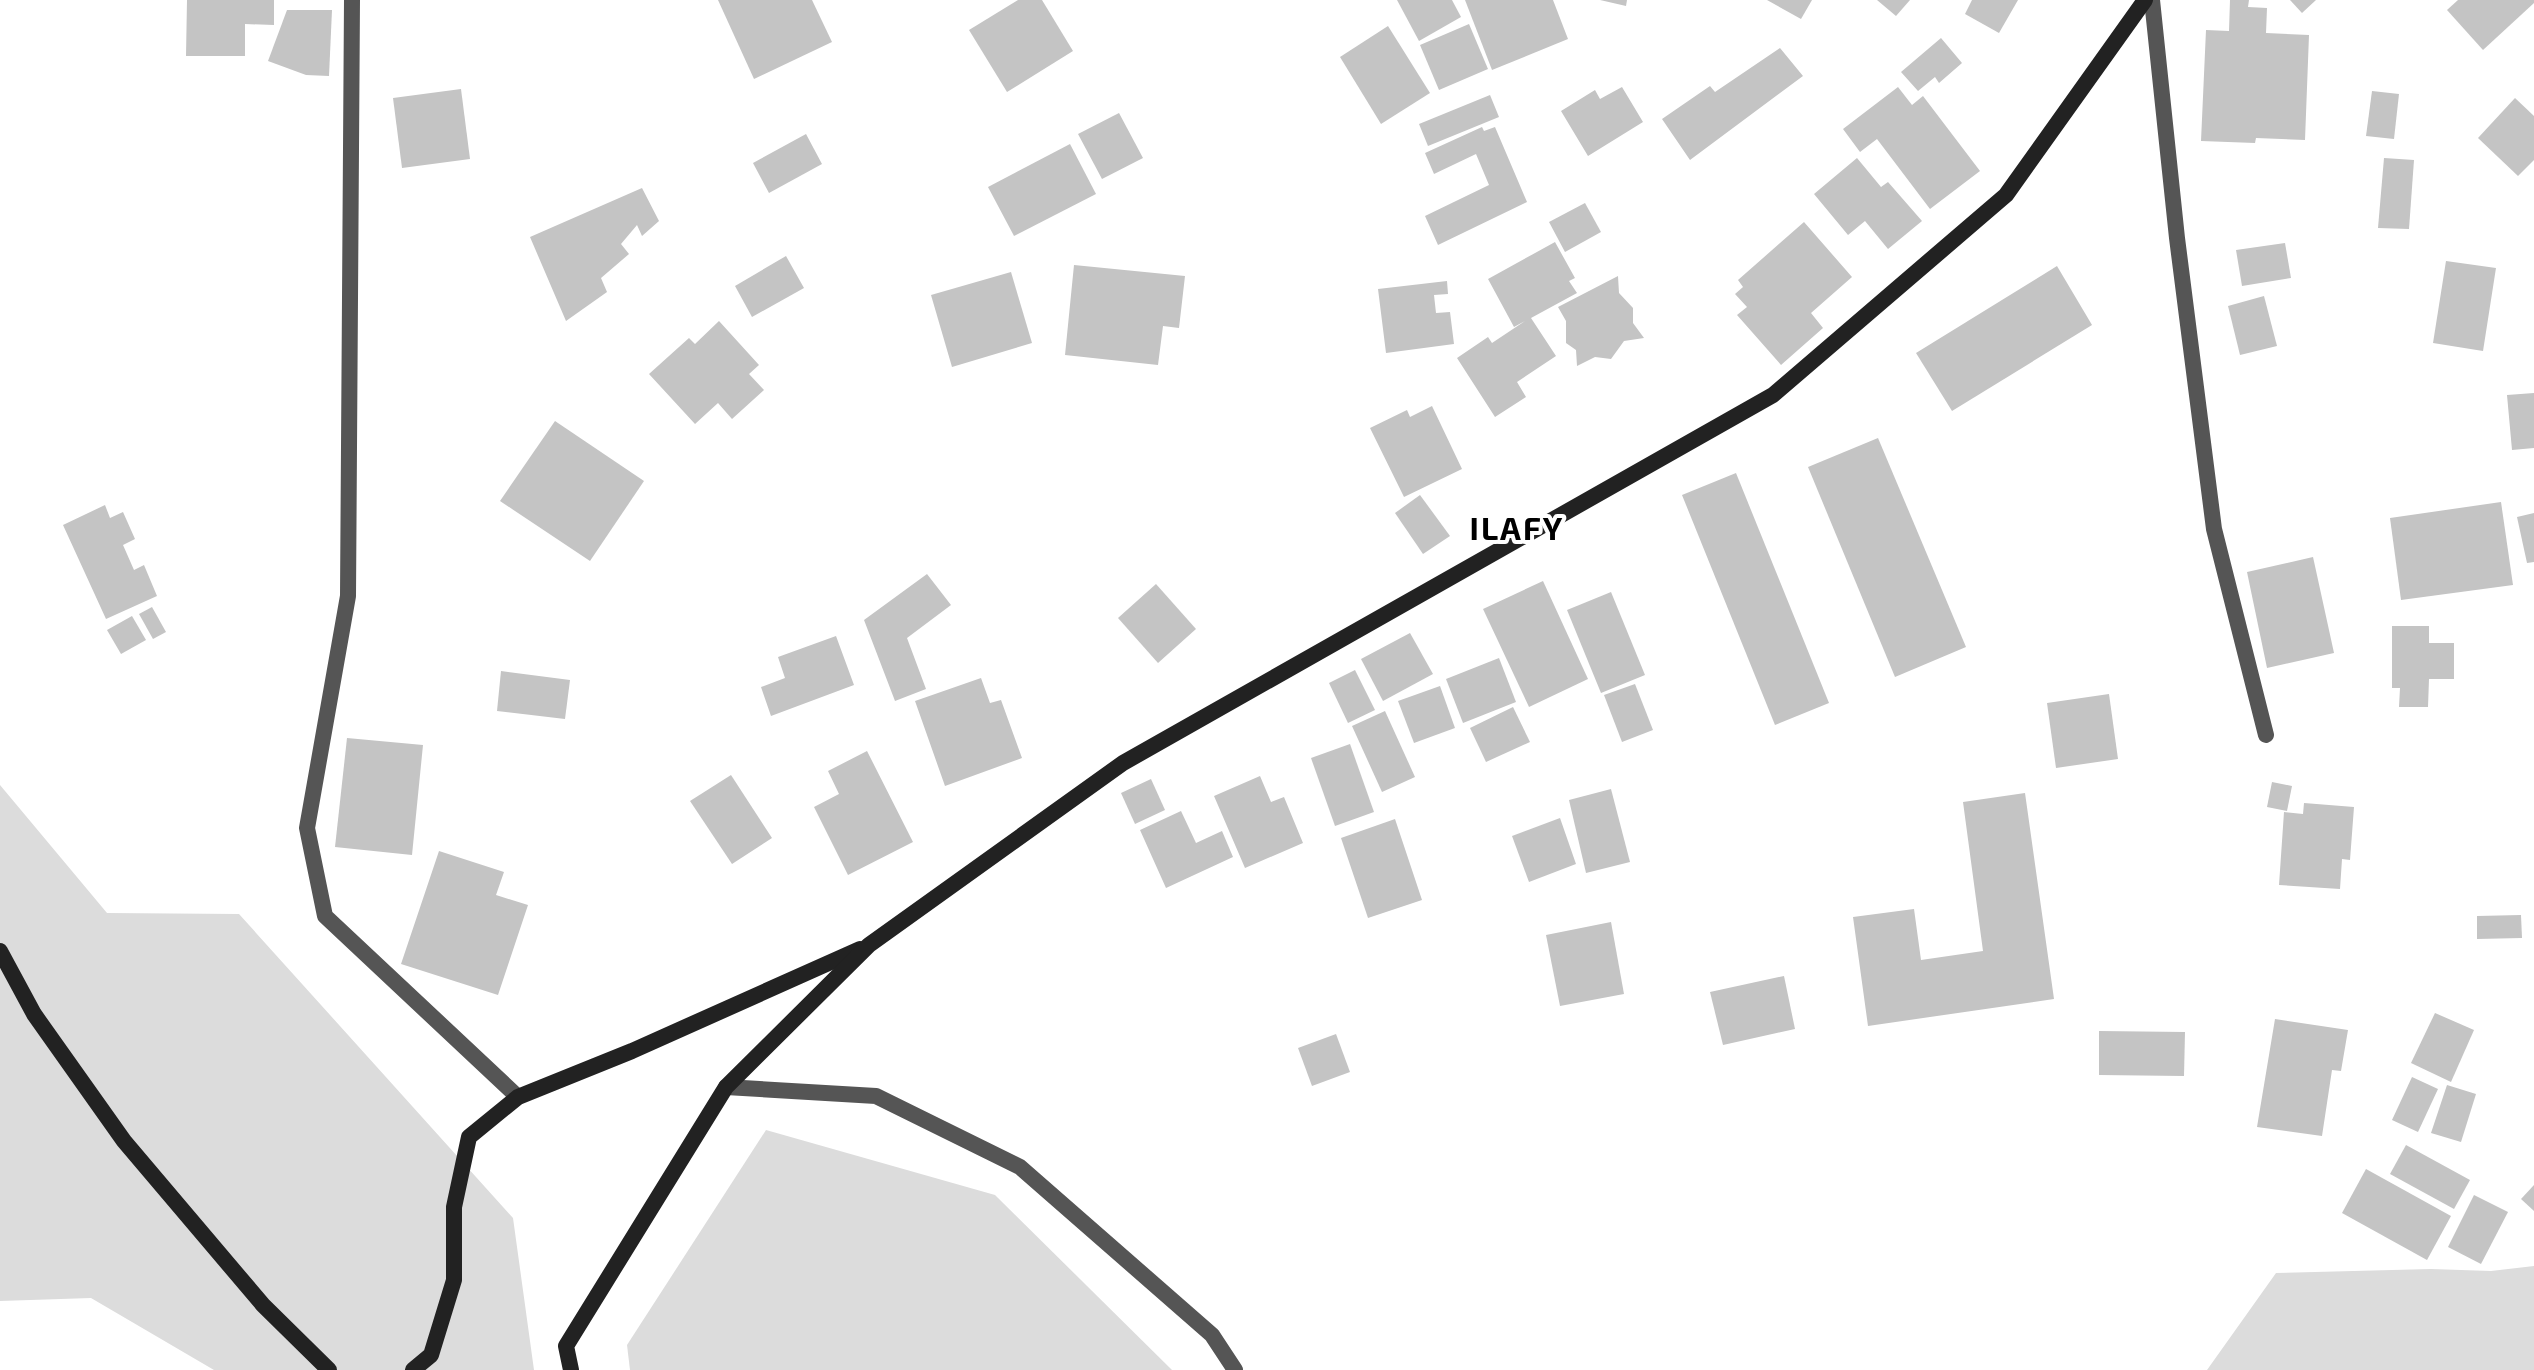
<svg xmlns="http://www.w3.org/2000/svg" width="2534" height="1370" font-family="'Exo 2',sans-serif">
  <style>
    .green { fill: #dcdcdc }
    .building { fill: #c4c4c4 }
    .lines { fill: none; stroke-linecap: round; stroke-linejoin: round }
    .lane { stroke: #555; stroke-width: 16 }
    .street { stroke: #555; stroke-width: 16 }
    .secondary { stroke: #222; stroke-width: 16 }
    .labels { text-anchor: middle; stroke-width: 8; stroke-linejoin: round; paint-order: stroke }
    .district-label { font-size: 32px; font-weight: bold; letter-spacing: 2px; fill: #000; stroke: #fff }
  </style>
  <rect width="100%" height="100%" fill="#fff"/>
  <g class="green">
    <polygon points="0,785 107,913 239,914 513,1218 534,1370 214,1370 91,1298 0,1301"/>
    <polygon points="766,1130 995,1195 1172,1370 630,1370 627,1345"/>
    <polygon points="2534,1266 2534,1370 2207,1370 2276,1273 2431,1269 2491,1271"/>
  </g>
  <g class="building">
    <polygon points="187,0 274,0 274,25 245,24 245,56 186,56"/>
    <polygon points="718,0 812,0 832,42 754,79"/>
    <polygon points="1018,0 1042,0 1073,51 1007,92 969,30"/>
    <polygon points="1397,0 1452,0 1461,17 1419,41"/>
    <polygon points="1465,0 1553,0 1568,39 1492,70"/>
    <polygon points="1600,0 1627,0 1626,6"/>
    <polygon points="1767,0 1812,0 1801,19"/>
    <polygon points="1877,0 1910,0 1896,16"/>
    <polygon points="1972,0 2018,0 1999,33 1965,14"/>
    <polygon points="2230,0 2249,0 2248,7 2267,8 2266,33 2309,35 2305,140 2256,138 2255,143 2201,141 2206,30 2229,31"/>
    <polygon points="2290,0 2316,0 2302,13"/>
    <polygon points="2458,0 2534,0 2534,3 2483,50 2447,10"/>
    <polygon points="287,10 332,10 329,76 306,75 268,61"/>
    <polygon points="1469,24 1488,69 1439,90 1420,45"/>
    <polygon points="1388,26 1430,93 1381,124 1340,57"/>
    <polygon points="1941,38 1962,63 1939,83 1935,77 1918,91 1901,72"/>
    <polygon points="1780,48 1803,76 1690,160 1662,119 1710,86 1715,92"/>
    <polygon points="1622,87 1643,122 1588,156 1561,111 1595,90 1600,99"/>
    <polygon points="1898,87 1912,105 1923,96 1980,171 1930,209 1877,139 1860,152 1843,129"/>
    <polygon points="461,89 470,159 402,168 393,98"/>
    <polygon points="2372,91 2399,94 2394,139 2366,136"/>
    <polygon points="1490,95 1499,117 1428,146 1419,124"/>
    <polygon points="2515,98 2534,116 2534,160 2518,176 2478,138"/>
    <polygon points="1119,113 1143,158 1102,179 1078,134"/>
    <polygon points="1482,127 1484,131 1495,127 1527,202 1438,245 1425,216 1489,185 1476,154 1434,174 1425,153"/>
    <polygon points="806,134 822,164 769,193 753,163"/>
    <polygon points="1070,144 1096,194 1014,236 988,187"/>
    <polygon points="1857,158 1881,187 1888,182 1922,221 1888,249 1865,221 1848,235 1814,194"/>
    <polygon points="2384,158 2414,160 2409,229 2378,228"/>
    <polygon points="642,188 659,221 642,236 637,225 621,244 629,254 601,278 607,292 566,321 530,237"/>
    <polygon points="1585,203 1601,232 1565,252 1549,222"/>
    <polygon points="1804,222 1852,277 1811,313 1823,328 1781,365 1737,315 1747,307 1735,294 1743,287 1738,280"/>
    <polygon points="1555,242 1575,278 1569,281 1577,293 1531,318 1556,356 1517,382 1526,397 1495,417 1457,358 1488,337 1492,343 1525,321 1514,327 1488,279"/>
    <polygon points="2285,243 2291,278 2242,286 2236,250"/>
    <polygon points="786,256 804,288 752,317 735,286"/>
    <polygon points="2446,261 2496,268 2483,351 2433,343"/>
    <polygon points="1074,265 1185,276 1179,328 1163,326 1158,365 1065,355"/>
    <polygon points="2057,266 2092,325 1952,411 1916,353"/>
    <polygon points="1011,272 1032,343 952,367 931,295"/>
    <polygon points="1618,276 1619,293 1633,308 1633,323 1644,338 1624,341 1611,359 1595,357 1577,366 1576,350 1566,343 1566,321 1558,307"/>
    <polygon points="1447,281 1448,294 1434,295 1436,313 1450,312 1454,344 1386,353 1378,289"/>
    <polygon points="2264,296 2277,346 2240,355 2228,306"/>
    <polygon points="719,321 759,365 749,374 764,390 732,419 718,403 695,424 649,374 689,338 695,344"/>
    <polygon points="2534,393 2534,448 2512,450 2507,395"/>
    <polygon points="1432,406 1462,469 1404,497 1370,428 1407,410 1410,417"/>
    <polygon points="555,421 644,481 590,561 500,501"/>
    <polygon points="1878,438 1966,647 1895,677 1808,467"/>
    <polygon points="1736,473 1829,703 1775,725 1682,495"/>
    <polygon points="1420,495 1450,536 1423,554 1395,513"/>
    <polygon points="2501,502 2513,585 2401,600 2390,518"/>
    <polygon points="105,505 110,518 123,512 135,539 123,545 134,570 144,565 157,596 106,619 63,525"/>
    <polygon points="2534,513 2534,562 2527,563 2517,517"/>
    <polygon points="2313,557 2334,653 2267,668 2247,572"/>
    <polygon points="927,574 951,605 907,638 926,689 895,701 864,620"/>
    <polygon points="1543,581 1588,679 1529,707 1483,609"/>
    <polygon points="1156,584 1196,629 1158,663 1118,618"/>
    <polygon points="1611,592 1645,675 1601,693 1567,610"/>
    <polygon points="152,607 166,632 153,639 139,614"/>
    <polygon points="132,616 146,640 121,654 107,630"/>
    <polygon points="2392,626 2429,626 2429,643 2454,643 2454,679 2429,679 2428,707 2399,707 2400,688 2392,688"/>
    <polygon points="1410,633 1433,674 1383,701 1361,659"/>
    <polygon points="836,636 854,685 771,716 761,687 785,678 778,657"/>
    <polygon points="1499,658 1516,702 1463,723 1446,679"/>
    <polygon points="1355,670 1375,710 1348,723 1329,683"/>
    <polygon points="501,671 570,680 565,719 497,711"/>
    <polygon points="981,678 990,703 1001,700 1022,758 945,786 915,701"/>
    <polygon points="1635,684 1653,730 1622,742 1604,695"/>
    <polygon points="1440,686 1455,728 1414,743 1398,701"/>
    <polygon points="2109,694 2118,759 2056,768 2047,703"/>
    <polygon points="1513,707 1530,742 1486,762 1470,728"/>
    <polygon points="1385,711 1415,777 1382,792 1352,726"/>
    <polygon points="347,738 423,745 412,855 335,847"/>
    <polygon points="1350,744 1374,812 1335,826 1311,758"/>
    <polygon points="867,751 913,842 848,875 814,807 839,794 828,771"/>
    <polygon points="731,775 772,838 732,864 690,801"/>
    <polygon points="1260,776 1271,802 1284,797 1303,843 1245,868 1214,796"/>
    <polygon points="1151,779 1165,810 1135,824 1121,793"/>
    <polygon points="2272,782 2292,786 2287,811 2267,807"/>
    <polygon points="1611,789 1630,862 1586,873 1569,800"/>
    <polygon points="2025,793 2054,999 1868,1026 1853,917 1914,909 1921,960 1983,951 1963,802"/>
    <polygon points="2304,803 2354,807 2350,860 2342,859 2340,889 2279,885 2284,812 2303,814"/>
    <polygon points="1181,811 1196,843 1222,831 1233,857 1166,888 1140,830"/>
    <polygon points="1560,818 1576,864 1529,882 1512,836"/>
    <polygon points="1395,819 1422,900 1368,918 1341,838"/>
    <polygon points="439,851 504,872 496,895 528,905 498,995 401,964"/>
    <polygon points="2521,915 2522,938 2477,939 2477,916"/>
    <polygon points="1611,922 1624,994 1560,1006 1546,935"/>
    <polygon points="1784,976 1795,1029 1723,1045 1710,992"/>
    <polygon points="2435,1013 2474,1030 2451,1082 2411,1063"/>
    <polygon points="2275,1019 2348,1030 2341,1071 2332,1070 2322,1136 2257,1127"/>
    <polygon points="2099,1031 2185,1032 2184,1076 2099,1075"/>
    <polygon points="1336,1034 1350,1072 1312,1086 1298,1048"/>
    <polygon points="2412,1077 2438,1089 2418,1132 2392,1120"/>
    <polygon points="2447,1085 2476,1094 2461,1142 2431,1133"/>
    <polygon points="2406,1145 2470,1180 2454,1209 2390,1174"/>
    <polygon points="2366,1169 2451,1216 2427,1260 2342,1213"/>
    <polygon points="2534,1185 2534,1211 2521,1199"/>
    <polygon points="2474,1195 2508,1212 2481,1264 2448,1247"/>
  </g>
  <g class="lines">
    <polyline class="lane" points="2152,0 2177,238 2214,529 2266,735"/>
    <g class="street">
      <polyline points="352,0 348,596 307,828 325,916 518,1097"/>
      <polyline points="726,1087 876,1096 1020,1167 1212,1335 1235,1370"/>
    </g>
    <g class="secondary">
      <polyline points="0,951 34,1014 124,1141 263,1305 329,1370"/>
      <polyline points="413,1370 431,1355 454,1280 454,1207 469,1137 518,1097 632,1051 860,949"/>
      <polyline points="571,1370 566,1346 726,1087 869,945 1123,763 1773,395 2006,195 2145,0"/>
    </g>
  </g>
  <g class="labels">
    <g class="district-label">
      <text x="1517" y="540">ILAFY</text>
    </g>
  </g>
</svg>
